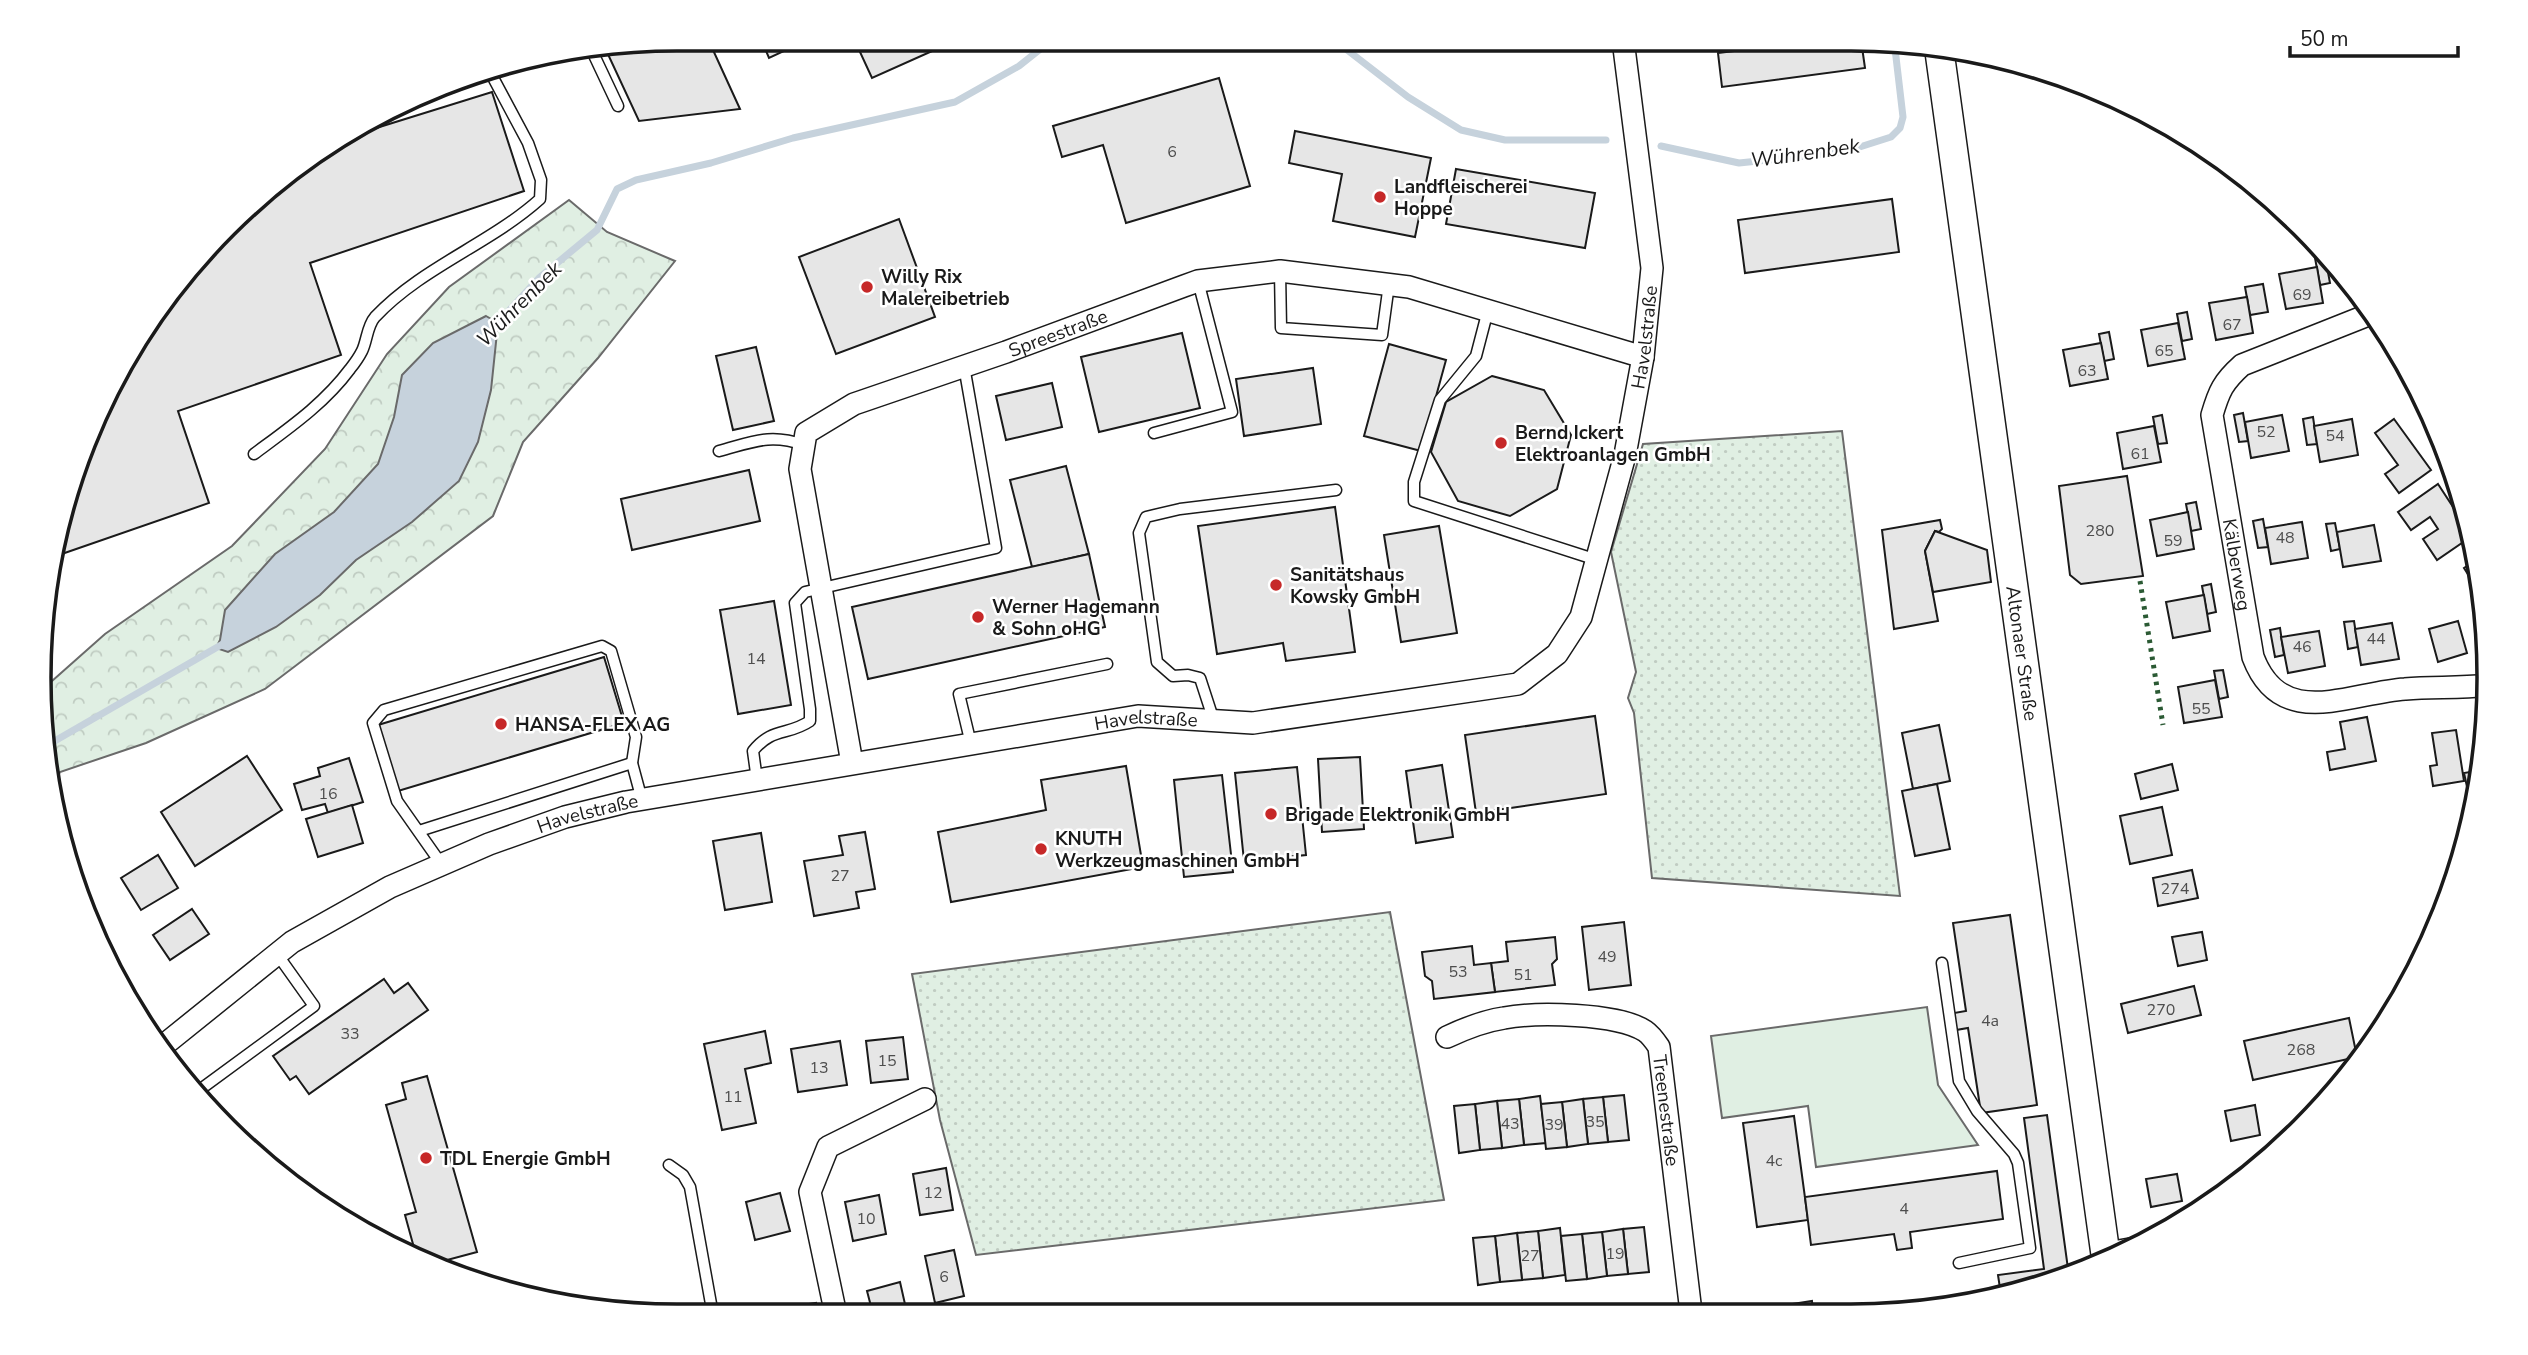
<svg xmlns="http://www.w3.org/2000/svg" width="2528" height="1355" font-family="'Nunito Sans',sans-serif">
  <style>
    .grass { fill: url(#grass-dots); stroke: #6a6a6a; stroke-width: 2 }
    .forest { fill: url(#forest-crowns); stroke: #6a6a6a; stroke-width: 2 }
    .park { fill: #e0efe3; stroke: #6a6a6a; stroke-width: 2 }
    .water { fill: #c6d2dc; stroke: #6a6a6a; stroke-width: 2 }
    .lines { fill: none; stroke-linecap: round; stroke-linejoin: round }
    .stream { stroke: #c6d2dc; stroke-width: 7 }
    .building { fill: #e6e6e6; stroke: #1a1a1a; stroke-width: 2 }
    .lane-casing { stroke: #1a1a1a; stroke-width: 13 }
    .street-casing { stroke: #1a1a1a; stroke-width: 24 }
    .secondary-casing { stroke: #1a1a1a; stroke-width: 31 }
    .lane { stroke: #fff; stroke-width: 10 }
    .street { stroke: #fff; stroke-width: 21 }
    .secondary { stroke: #fff; stroke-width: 28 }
    .hedge { stroke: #2b5a34; stroke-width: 5; stroke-dasharray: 3.5 5; stroke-linecap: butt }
    .poi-dot { fill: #c62828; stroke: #fff; stroke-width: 2.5 }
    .labels { text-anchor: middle; stroke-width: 5; stroke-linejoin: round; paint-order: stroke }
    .number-label { font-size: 16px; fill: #4d4d4d }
    .poi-label { font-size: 19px; font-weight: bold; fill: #1a1a1a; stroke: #fff; text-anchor: start }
    .street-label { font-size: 19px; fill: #1a1a1a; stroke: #fff }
    .water-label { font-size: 21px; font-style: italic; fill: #1a1a1a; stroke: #fff }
    .rim { fill: none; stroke: #1a1a1a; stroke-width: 3.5 }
  </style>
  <defs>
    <pattern id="grass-dots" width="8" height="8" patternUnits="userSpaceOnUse" patternTransform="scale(1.75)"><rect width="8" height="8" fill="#e0efe3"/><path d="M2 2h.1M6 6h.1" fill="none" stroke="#c0ccc2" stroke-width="1.8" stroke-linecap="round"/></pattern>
    <pattern id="forest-crowns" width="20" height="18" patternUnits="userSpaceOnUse" patternTransform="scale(1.75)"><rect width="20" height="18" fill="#e0efe3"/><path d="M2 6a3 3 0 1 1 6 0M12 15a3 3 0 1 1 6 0" fill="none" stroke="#c0ccc2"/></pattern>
  </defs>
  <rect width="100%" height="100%" fill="#fff"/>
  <g class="grass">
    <polygon points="1842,431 1900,896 1652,878 1634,713 1628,698 1636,672 1611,552 1643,444"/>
    <polygon points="1390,912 1444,1200 976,1255 940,1120 912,974"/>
  </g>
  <polygon class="forest" points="569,200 607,232 675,261 598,358 523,442 493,516 265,689 146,743 60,772 55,782 40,720 43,689 105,634 232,546 325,449 387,354 449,287"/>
  <polygon class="park" points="1927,1007 1938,1085 1978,1145 1816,1167 1808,1106 1722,1118 1711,1036"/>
  <polygon class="water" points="486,316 498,323 491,390 478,442 459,481 412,522 356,560 320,595 276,627 228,652 216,648 220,640 225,610 275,554 334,512 378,464 394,417 402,375 433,343"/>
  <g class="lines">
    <g class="stream">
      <polyline points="1333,39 1408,97 1461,130 1505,140 1606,140"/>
      <polyline points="1661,146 1739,163 1844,152 1891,137 1900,128 1903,117 1894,40"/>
      <polyline points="491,330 539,278 597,230 617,189 636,180 711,163 793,138 955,102 1019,66 1053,39"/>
      <polyline points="46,746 221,645"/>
    </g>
  </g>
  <g class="building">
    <polygon points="678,38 708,39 740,109 639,121 606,50"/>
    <polygon points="761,39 800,39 797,40 799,44 769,58"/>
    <polygon points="854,39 959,39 872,78"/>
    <polygon points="1767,40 1861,40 1865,68 1722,87 1718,53 1768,47"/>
    <polygon points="1219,78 1250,186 1126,223 1103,145 1062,157 1053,126"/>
    <polygon points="492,92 524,191 310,263 341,355 178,411 209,503 56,556 60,513 146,323 288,171 357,134"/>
    <polygon points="1295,131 1431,158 1415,237 1333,221 1342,174 1289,163"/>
    <polygon points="1456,169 1595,193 1585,248 1446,224"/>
    <polygon points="1892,199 1899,252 1745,273 1738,220"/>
    <polygon points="899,219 935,317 836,354 799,257"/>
    <polygon points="2325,256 2330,283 2320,285 2315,258"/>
    <polygon points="2317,267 2323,303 2286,309 2279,274"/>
    <polygon points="2263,284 2268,312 2250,315 2245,287"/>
    <polygon points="2247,297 2253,333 2216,340 2209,303"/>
    <polygon points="2187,312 2192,339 2182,341 2177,314"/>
    <polygon points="2178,323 2185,359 2148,366 2141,330"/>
    <polygon points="2109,332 2114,359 2104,361 2099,334"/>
    <polygon points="1182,333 1200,408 1099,432 1081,357"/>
    <polygon points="2101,343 2108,379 2070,386 2063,350"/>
    <polygon points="1389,344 1446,360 1421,451 1364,436"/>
    <polygon points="756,347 774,421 733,430 716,356"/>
    <polygon points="1313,368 1321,424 1244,436 1236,379"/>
    <polygon points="1492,376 1544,390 1571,435 1557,489 1510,516 1458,501 1431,452 1446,402"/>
    <polygon points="1052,383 1062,427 1006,440 996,396"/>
    <polygon points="2243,413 2248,441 2239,442 2234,415"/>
    <polygon points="2162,415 2167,443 2158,444 2153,417"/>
    <polygon points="2282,415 2289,451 2251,458 2245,422"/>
    <polygon points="2313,417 2317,444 2307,445 2303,419"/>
    <polygon points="2352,419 2358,455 2320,462 2314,426"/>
    <polygon points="2394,419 2431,470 2399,493 2385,474 2398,465 2375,433"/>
    <polygon points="2154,426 2161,462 2123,469 2117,433"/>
    <polygon points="1066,466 1089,554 1032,567 1010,480"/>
    <polygon points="749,470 760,521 632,550 621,499"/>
    <polygon points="2127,476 2143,576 2081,584 2070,575 2059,486"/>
    <polygon points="2438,484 2472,536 2437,560 2423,539 2438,529 2430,517 2411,530 2398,512"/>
    <polygon points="2196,502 2201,529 2191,531 2186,504"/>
    <polygon points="1335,507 1355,652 1286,661 1283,643 1217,654 1198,526"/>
    <polygon points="2188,512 2194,549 2157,556 2150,520"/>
    <polygon points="2263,519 2268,547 2258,548 2253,521"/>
    <polygon points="1940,520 1942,529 1939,532 1935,531 1925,551 1938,621 1894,629 1882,530"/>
    <polygon points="2302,522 2308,558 2271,564 2265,528"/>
    <polygon points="2335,523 2340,549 2331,551 2326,524"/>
    <polygon points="2374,525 2381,561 2343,567 2337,532"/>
    <polygon points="1439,526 1457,633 1401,642 1384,535"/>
    <polygon points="1935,531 1987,550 1991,582 1933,592 1925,551"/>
    <polygon points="1089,554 1105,627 868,679 852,607"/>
    <polygon points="2476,560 2481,595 2464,568"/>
    <polygon points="2211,584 2216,612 2207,614 2202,586"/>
    <polygon points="2204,595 2210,631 2173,638 2166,602"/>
    <polygon points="774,601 791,705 738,714 720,610"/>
    <polygon points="2354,621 2358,647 2348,649 2344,622"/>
    <polygon points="2458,621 2467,653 2438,662 2429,629"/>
    <polygon points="2392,623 2399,659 2361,665 2355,629"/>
    <polygon points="2280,628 2284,655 2275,657 2270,630"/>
    <polygon points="2319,631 2325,666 2288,673 2281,637"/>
    <polygon points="604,657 624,723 398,791 378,725"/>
    <polygon points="2223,670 2228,697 2219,699 2214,671"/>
    <polygon points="2215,680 2222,717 2184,723 2178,687"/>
    <polygon points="1595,716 1606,794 1476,813 1465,735"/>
    <polygon points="2367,717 2376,761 2330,770 2327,752 2345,749 2340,722"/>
    <polygon points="1939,725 1950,781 1913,789 1902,733"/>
    <polygon points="2456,730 2464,781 2433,786 2430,766 2437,765 2432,733"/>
    <polygon points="247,756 282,810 195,866 161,812"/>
    <polygon points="1360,757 1364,829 1322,832 1318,759"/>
    <polygon points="349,758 363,802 328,813 325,804 302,810 294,784 320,776 318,768"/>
    <polygon points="2172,764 2178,790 2141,799 2135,774"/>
    <polygon points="1442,765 1453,837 1416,843 1406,771"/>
    <polygon points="1126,766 1143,867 951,902 938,832 1046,810 1041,780"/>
    <polygon points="1297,767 1306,855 1244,861 1235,773"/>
    <polygon points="2482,770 2476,795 2469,796 2464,773"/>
    <polygon points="1222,775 1233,872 1184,877 1174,780"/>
    <polygon points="1937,784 1950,849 1915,856 1902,791"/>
    <polygon points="352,805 363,843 318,857 306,819"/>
    <polygon points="2162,807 2172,855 2130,864 2120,816"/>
    <polygon points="865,832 875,889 856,892 859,908 814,916 804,861 843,855 839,836"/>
    <polygon points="761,833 772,902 725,910 713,841"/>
    <polygon points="158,855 178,888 141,910 121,878"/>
    <polygon points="2192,870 2198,898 2158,906 2153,878"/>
    <polygon points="192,909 209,934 170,960 153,935"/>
    <polygon points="2010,915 2037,1105 1981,1113 1968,1028 1956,1030 1954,1013 1966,1011 1953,923"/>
    <polygon points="1624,922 1631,985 1589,990 1582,927"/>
    <polygon points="2202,932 2207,960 2178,966 2172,937"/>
    <polygon points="1555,937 1557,959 1552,964 1555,985 1495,992 1491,963 1508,961 1506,942"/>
    <polygon points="1472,946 1474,965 1491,963 1495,992 1434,999 1432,981 1425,976 1422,952"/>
    <polygon points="384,979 394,993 408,983 428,1010 309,1094 296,1076 290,1080 273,1056"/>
    <polygon points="2194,986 2201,1015 2128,1033 2121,1004"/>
    <polygon points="2349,1018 2357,1057 2253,1080 2244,1041"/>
    <polygon points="765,1031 771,1063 745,1069 756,1123 722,1130 704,1044"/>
    <polygon points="903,1037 908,1079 871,1083 866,1041"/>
    <polygon points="840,1041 847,1085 798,1092 791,1049"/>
    <polygon points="427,1076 477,1252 436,1263 416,1255 405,1215 416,1212 386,1105 406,1099 402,1083"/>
    <polygon points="1624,1095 1629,1140 1608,1142 1603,1097"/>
    <polygon points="1540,1096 1546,1143 1524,1145 1519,1099"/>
    <polygon points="1603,1097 1608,1142 1588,1144 1583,1099"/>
    <polygon points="1519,1099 1524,1145 1502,1148 1497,1101"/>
    <polygon points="1583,1099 1588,1144 1567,1147 1562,1102"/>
    <polygon points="1497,1101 1502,1148 1480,1150 1475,1104"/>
    <polygon points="1562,1102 1567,1147 1546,1149 1541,1104"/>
    <polygon points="1475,1104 1480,1150 1459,1153 1454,1106"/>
    <polygon points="2255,1105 2260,1135 2231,1141 2225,1111"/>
    <polygon points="2047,1115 2069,1276 2056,1282 2001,1295 1998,1275 2044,1269 2024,1118"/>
    <polygon points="1794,1116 1808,1220 1757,1227 1743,1123"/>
    <polygon points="946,1168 953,1210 920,1215 913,1174"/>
    <polygon points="1997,1171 2003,1219 1910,1232 1912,1248 1897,1250 1894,1234 1811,1245 1805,1197"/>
    <polygon points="2177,1174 2182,1201 2151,1207 2146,1179"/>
    <polygon points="780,1193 790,1231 755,1240 746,1202"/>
    <polygon points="879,1195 886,1234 853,1241 845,1202"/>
    <polygon points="1644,1227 1649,1272 1628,1274 1623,1229"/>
    <polygon points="1560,1228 1565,1275 1543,1278 1538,1231"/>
    <polygon points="1623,1229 1628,1274 1607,1276 1602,1232"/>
    <polygon points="1538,1231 1543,1278 1522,1280 1517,1233"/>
    <polygon points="1602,1232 1607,1276 1587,1279 1582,1234"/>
    <polygon points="1517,1233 1522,1280 1500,1282 1495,1236"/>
    <polygon points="1582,1234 1587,1279 1566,1281 1561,1236"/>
    <polygon points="1495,1236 1500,1282 1478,1285 1473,1238"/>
    <polygon points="954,1250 964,1296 935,1303 925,1256"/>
    <polygon points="900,1282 907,1313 873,1314 867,1291"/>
    <polygon points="1812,1301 1813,1311 1761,1312 1760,1309"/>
    <polygon points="816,1303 818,1315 783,1315 782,1308"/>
  </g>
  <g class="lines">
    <g class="lane-casing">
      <g id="lane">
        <polyline points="593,53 618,106"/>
        <polyline points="1280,271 1281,328 1382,335 1389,284"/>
        <polyline points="1488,310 1476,356 1440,400 1414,482 1414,501 1597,560"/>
        <polyline points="1154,433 1232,412 1198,281"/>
        <path d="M719 451C753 442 770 433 804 445"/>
        <path d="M254 454C289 428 324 404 350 369 354 364 359 357 362 351 367 341 367 326 375 317 422 267 490 244 540 199L541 180 528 143 489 70"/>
        <polyline points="1214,721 1200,678 1188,675 1173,676 1157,662 1139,533 1146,517 1180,509 1336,490"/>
        <polyline points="971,744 959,694 1107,664"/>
        <path d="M757 780 753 751C772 727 788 736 810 721V709L795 603 805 592 996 548 964 366"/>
        <polyline points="419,831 632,763"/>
        <polyline points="442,865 397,801 373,723 384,710 602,646 611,651 636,737 632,763 642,800"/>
        <polyline points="1942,963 1959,1081 1977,1111 2014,1154 2018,1163 2030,1248 1959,1263"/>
        <polyline points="194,1094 314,1006 277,954"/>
        <polyline points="669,1165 683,1175 690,1187 713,1315"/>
        <polyline points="2105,1248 2139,1242"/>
      </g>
    </g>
    <g class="street-casing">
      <g id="street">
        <path id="s1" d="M2373 313 2242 365C2223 382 2219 391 2212 415L2253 657C2281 731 2348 693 2405 689 2433 686 2458 689 2487 685"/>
        <path id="s2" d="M852 763 800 469 806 433 854 404 1006 352 1184 286 1198 281 1280 271 1409 287 1643 357"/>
        <path id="s3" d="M1447 1037C1466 1028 1484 1021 1504 1018 1536 1012 1617 1013 1645 1031 1651 1035 1655 1041 1659 1047L1691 1312"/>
        <path id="s4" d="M164 1045 292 942 390 887 489 844 565 817 626 802 1138 716 1253 723 1518 684 1557 654 1581 617 1625 455 1643 357 1652 268 1623 40"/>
        <polyline points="836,1315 810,1192 828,1147 925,1099"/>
      </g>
    </g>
    <g class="secondary-casing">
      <g id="secondary">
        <path id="s5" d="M1939 48 2106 1258"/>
      </g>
    </g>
    <use href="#lane" class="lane"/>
    <use href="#street" class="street"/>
    <use href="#secondary" class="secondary"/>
    <polyline class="hedge" points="2140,581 2163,725"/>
  </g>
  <g class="poi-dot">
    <circle cx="1380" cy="197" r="7"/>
    <circle cx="867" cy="287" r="7"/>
    <circle cx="1501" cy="443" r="7"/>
    <circle cx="1276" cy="585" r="7"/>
    <circle cx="978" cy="617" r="7"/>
    <circle cx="501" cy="724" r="7"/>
    <circle cx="1271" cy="814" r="7"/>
    <circle cx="1041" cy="849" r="7"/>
    <circle cx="426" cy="1158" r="7"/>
  </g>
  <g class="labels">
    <g class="number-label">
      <text x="1172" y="157">6</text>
      <text x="2302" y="300">69</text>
      <text x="2232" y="330">67</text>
      <text x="2164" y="356">65</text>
      <text x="2087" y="376">63</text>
      <text x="2266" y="437">52</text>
      <text x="2335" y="441">54</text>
      <text x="2140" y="459">61</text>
      <text x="2100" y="536">280</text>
      <text x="2285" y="543">48</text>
      <text x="2173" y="546">59</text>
      <text x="2376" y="644">44</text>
      <text x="2302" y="652">46</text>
      <text x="756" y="664">14</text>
      <text x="2201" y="714">55</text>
      <text x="328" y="799">16</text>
      <text x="840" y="881">27</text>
      <text x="2175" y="894">274</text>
      <text x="1607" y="962">49</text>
      <text x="1458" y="977">53</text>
      <text x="1523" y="980">51</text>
      <text x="2161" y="1015">270</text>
      <text x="1990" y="1026">4a</text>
      <text x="350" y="1039">33</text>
      <text x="2301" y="1055">268</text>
      <text x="887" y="1066">15</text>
      <text x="819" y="1073">13</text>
      <text x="733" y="1102">11</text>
      <text x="1595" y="1127">35</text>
      <text x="1510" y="1129">43</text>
      <text x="1554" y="1130">39</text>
      <text x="1774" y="1166">4c</text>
      <text x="933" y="1198">12</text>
      <text x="1904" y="1214">4</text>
      <text x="866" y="1224">10</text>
      <text x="1615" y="1259">19</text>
      <text x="1530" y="1261">27</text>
      <text x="944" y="1282">6</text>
    </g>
    <g class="poi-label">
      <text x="1394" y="193">Landfleischerei<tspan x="1394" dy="22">Hoppe</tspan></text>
      <text x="881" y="283">Willy Rix<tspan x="881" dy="22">Malereibetrieb</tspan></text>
      <text x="1515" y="439">Bernd Ickert<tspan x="1515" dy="22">Elektroanlagen GmbH</tspan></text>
      <text x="1290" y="581">Sanitätshaus<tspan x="1290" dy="22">Kowsky GmbH</tspan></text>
      <text x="992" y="613">Werner Hagemann<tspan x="992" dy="22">&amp; Sohn oHG</tspan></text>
      <text x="515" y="731">HANSA-FLEX AG</text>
      <text x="1285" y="821">Brigade Elektronik GmbH</text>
      <text x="1055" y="845">KNUTH<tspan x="1055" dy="22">Werkzeugmaschinen GmbH</tspan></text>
      <text x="440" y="1165">TDL Energie GmbH</text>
    </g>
    <g class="street-label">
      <text dy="7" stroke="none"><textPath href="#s2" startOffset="607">Spreestraße</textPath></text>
      <text dy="7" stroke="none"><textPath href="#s4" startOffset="1811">Havelstraße</textPath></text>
      <text dy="7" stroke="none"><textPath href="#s1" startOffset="352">Kälberweg</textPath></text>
      <text dy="7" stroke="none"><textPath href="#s5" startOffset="611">Altonaer Straße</textPath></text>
      <text dy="7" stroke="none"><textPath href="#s4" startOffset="1055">Havelstraße</textPath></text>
      <text dy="7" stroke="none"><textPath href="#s4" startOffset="488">Havelstraße</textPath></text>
      <text dy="7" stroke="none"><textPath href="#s3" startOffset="289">Treenestraße</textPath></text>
    </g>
    <g class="water-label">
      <text transform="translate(1805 153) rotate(-8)" y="7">Wührenbek</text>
      <text transform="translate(519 304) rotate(-45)" y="7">Wührenbek</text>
    </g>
  </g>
  <path d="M0 0H2528V1355H0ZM677 51H1851A626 626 0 0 1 2477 677V678A626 626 0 0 1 1851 1304H677A626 626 0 0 1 51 678V677A626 626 0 0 1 677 51Z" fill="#fff" fill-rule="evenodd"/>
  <path class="rim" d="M677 51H1851A626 626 0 0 1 2477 677V678A626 626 0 0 1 1851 1304H677A626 626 0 0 1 51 678V677A626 626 0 0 1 677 51Z"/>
  <path d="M2290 46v10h168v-10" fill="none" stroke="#1a1a1a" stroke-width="3.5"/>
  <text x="2300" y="46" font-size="21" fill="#1a1a1a" stroke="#ffffff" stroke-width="5" paint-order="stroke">50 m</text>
</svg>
